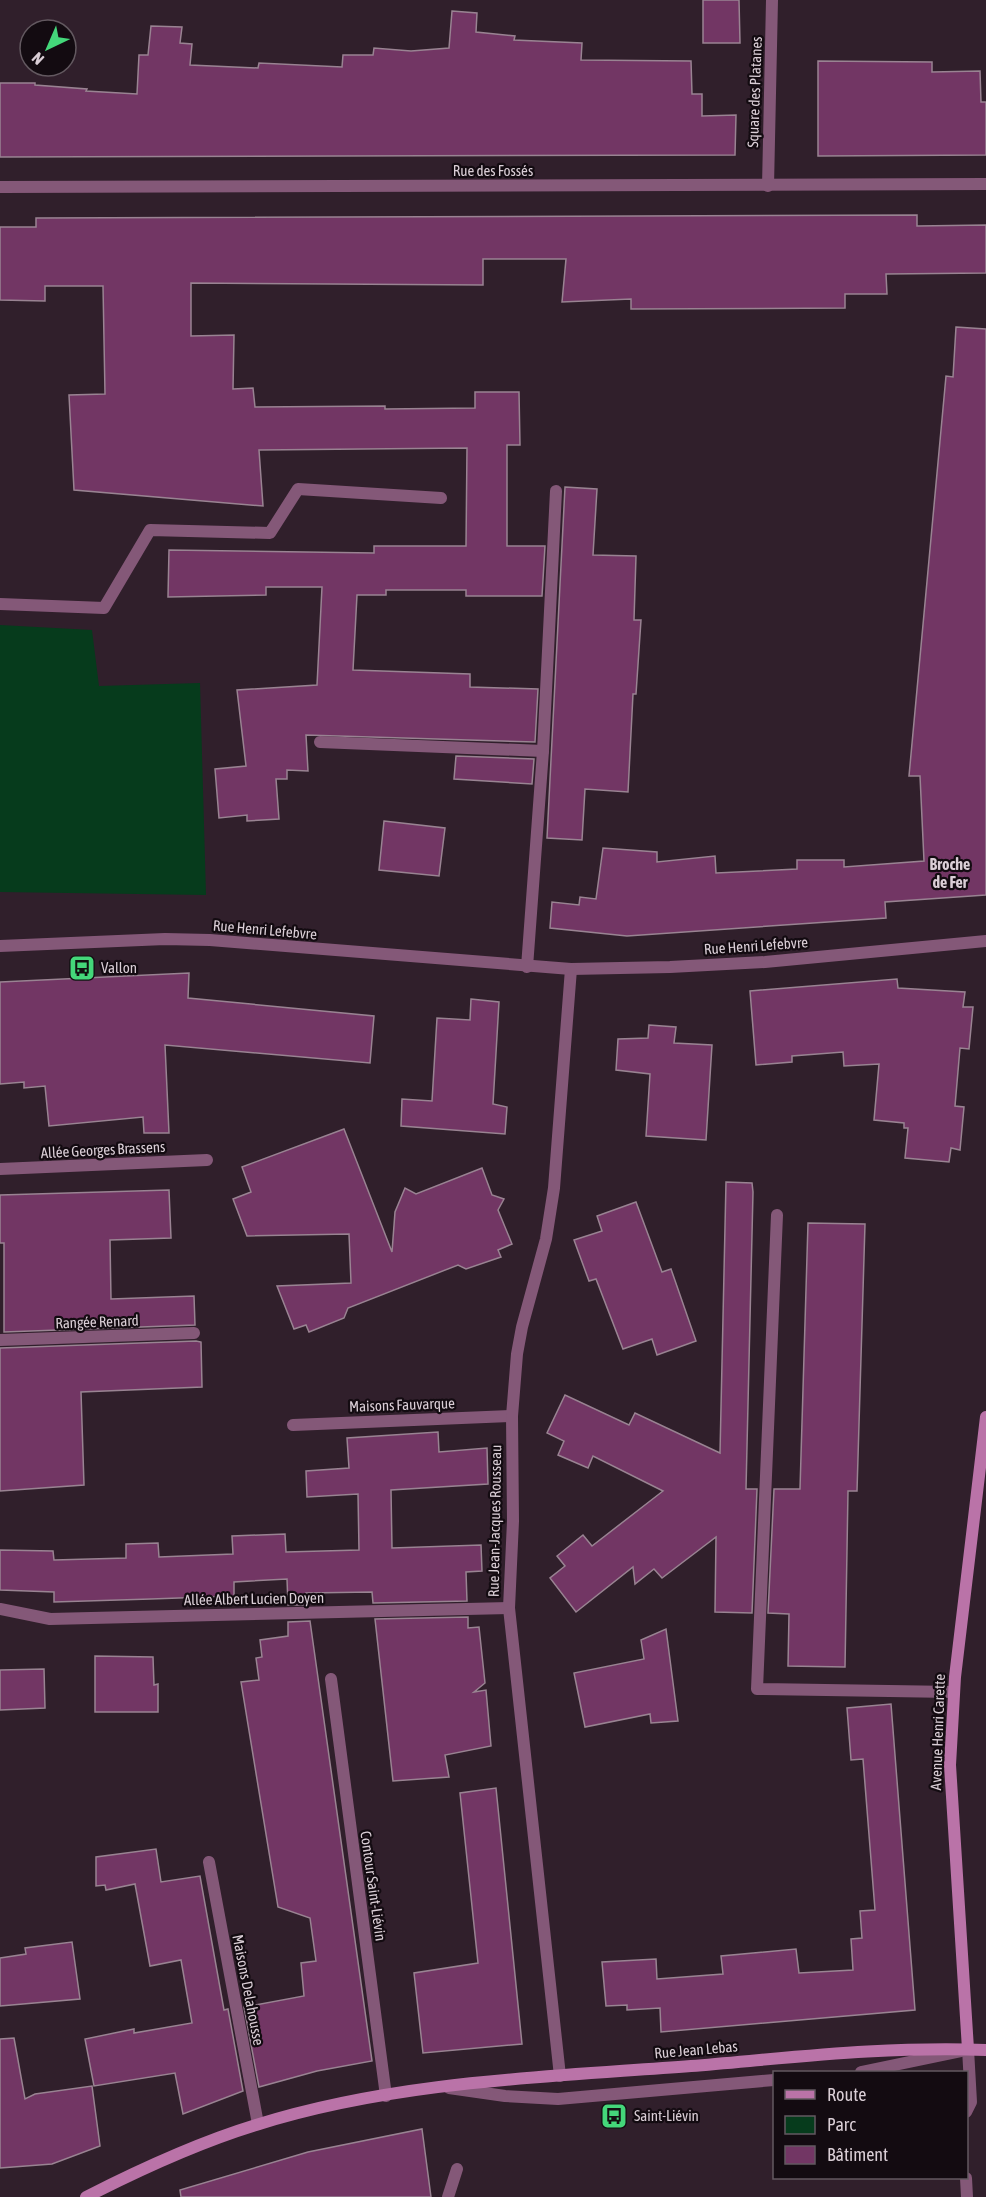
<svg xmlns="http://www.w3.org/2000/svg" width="986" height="2197" font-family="'Asap Condensed',sans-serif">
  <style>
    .green { fill: #063b1c }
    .building { fill: #723664; stroke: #998392; stroke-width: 1.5 }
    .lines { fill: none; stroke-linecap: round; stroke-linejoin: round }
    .lane { stroke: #845878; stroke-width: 12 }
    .street { stroke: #845878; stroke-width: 12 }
    .secondary { stroke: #ba73a8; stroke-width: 12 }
    .labels { text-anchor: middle; stroke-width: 4.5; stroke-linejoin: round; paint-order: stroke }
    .street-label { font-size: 15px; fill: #daced6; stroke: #130b11 }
    .poi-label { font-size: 15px; fill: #daced6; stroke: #130b11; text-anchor: start }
    .neighbourhood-label { font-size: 16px; font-weight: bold; fill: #daced6; stroke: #130b11 }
  </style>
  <rect width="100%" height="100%" fill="#301f2b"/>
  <polygon class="green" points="0,625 92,630 99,686 200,683 206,895 0,892"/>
  <g class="building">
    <polygon points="703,0 739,0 740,43 703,43"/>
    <polygon points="452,11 477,13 476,32 515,36 514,40 582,43 581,60 691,61 692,94 702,94 702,116 736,115 735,155 0,157 0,83 35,83 35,85 87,89 86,91 137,94 139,55 148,55 151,26 182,27 180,43 192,44 190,65 258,68 259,63 342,67 343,55 373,55 374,48 411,51 449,48"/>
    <polygon points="818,61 932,62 932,72 980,71 981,102 986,102 986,155 818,156"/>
    <polygon points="917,215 917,226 986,225 986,273 886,274 887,294 845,294 845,308 631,309 631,299 562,302 566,259 483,259 483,285 191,283 191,336 234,335 233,389 253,388 255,407 385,406 385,409 475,408 475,392 519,392 520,445 507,445 507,546 545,546 542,596 466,596 466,590 386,590 386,595 357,595 353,670 470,674 470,687 538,689 535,742 306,735 308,771 287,770 287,779 276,779 279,819 247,821 247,815 219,818 215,769 246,766 237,690 317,685 322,587 266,587 266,595 168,597 169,550 374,553 374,546 466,546 467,448 259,450 263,506 74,490 69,395 105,394 103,286 45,286 45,301 0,300 0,227 36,227 36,218"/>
    <polygon points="956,327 986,329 986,895 885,902 886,918 627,936 550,928 552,902 579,905 580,897 596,899 603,848 657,852 657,862 715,856 716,873 797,869 797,860 844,860 844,867 924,861 920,776 909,776 946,376 953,377"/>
    <polygon points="565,487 597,489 593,555 636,556 634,620 641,620 636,694 633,694 628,792 585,789 582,840 547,838"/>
    <polygon points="456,756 534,759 532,784 454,779"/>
    <polygon points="384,821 445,828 439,876 379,870"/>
    <polygon points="189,973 188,998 374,1016 370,1063 165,1045 169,1133 144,1133 143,1117 49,1126 45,1086 24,1088 24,1082 0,1084 0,982"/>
    <polygon points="897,979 898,988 965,992 963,1007 973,1007 969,1049 960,1048 955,1106 964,1107 960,1150 951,1148 949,1162 905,1158 908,1128 904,1128 904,1123 874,1120 879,1064 844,1066 843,1052 792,1056 792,1062 756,1065 750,991"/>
    <polygon points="471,999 499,1002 493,1104 507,1107 505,1134 401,1126 402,1099 432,1101 437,1018 470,1020"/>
    <polygon points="649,1025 676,1027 674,1043 712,1045 706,1140 646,1136 650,1074 616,1070 618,1039 648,1038"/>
    <polygon points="344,1129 392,1252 395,1212 405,1188 416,1194 482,1168 492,1195 504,1199 498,1210 512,1244 498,1250 501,1257 466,1269 458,1265 348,1308 344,1318 309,1332 306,1325 294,1329 277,1286 351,1283 349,1234 247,1236 233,1199 251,1192 242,1167"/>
    <polygon points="726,1182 752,1183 753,1192 746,1489 757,1489 752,1613 715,1612 716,1537 662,1578 654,1569 635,1584 633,1567 576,1612 550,1578 565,1566 557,1556 583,1535 592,1546 663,1491 593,1456 588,1468 558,1455 564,1441 547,1433 565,1395 629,1425 635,1413 720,1453"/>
    <polygon points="169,1190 171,1238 110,1240 111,1299 194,1296 195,1325 4,1332 4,1243 0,1243 0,1195"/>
    <polygon points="636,1202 662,1272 671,1269 696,1341 657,1355 652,1339 623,1349 596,1279 589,1281 574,1240 602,1231 597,1216"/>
    <polygon points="808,1223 865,1224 857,1491 848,1491 845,1667 788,1666 789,1614 768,1613 774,1489 800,1489"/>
    <polygon points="196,1341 201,1342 202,1387 81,1392 84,1485 0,1491 0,1348"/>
    <polygon points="438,1432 439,1452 487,1448 488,1484 391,1490 392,1548 481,1545 482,1571 466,1572 467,1601 373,1603 372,1592 306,1593 308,1605 288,1605 287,1579 234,1582 234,1596 151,1599 54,1602 54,1592 0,1590 0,1550 53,1551 54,1560 126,1558 126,1544 158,1543 159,1557 233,1554 232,1536 285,1534 286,1552 359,1550 358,1494 307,1497 306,1471 349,1468 347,1438"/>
    <polygon points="468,1617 468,1628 479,1627 485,1683 474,1692 486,1690 491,1746 445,1755 449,1777 393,1781 375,1619"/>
    <polygon points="310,1621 372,2061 317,2071 259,2087 244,2007 304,1996 301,1963 316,1961 310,1918 278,1907 241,1682 259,1680 256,1658 262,1657 260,1640 288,1636 288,1622"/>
    <polygon points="666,1629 678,1721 651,1723 650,1714 585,1727 574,1673 644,1659 641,1640"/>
    <polygon points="95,1656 153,1657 154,1685 158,1684 158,1712 95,1712"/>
    <polygon points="44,1669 45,1708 0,1710 0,1670"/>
    <polygon points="891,1704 915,2010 661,2032 660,2008 627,2010 627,2005 606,2006 602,1962 656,1959 657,1979 723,1974 721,1956 796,1949 799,1973 853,1970 851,1939 862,1938 860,1911 875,1910 863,1759 851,1760 847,1708"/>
    <polygon points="496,1788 522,2044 423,2053 414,1973 478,1963 460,1793"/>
    <polygon points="156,1849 161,1882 200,1876 224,2010 228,2009 243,2091 183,2114 175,2073 94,2086 85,2039 134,2029 134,2033 192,2023 181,1960 150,1966 135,1884 106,1890 105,1885 96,1886 96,1857"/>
    <polygon points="72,1942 80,1999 0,2006 0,1958 26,1954 25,1948"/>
    <polygon points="14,2038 25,2099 35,2094 92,2086 100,2146 52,2164 0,2168 0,2039"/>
    <polygon points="422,2129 431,2197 181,2197 180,2190 308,2152"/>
  </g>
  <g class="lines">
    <g class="lane">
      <polyline points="320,742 543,751"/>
      <polyline points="527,967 543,751 556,491"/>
      <polyline points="777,1215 757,1689 953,1692"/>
      <polyline points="0,1340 194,1333"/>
      <polyline points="293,1425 512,1416"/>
      <polyline points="331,1679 386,2096"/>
      <polyline points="209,1862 258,2124"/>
      <polyline points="861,2072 962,2051"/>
      <polyline points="449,2088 505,2096 558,2099 774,2080"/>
      <polyline points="448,2197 457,2169"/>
    </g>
    <g class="street">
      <polyline points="768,186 772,0"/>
      <polyline points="0,187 986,184"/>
      <polyline points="0,604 104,608 150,530 270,533 298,489 441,498"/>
      <polyline points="0,946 165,939 210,940 571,969 670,967 765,962 986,941"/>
      <polyline points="0,1169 207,1160"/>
      <polyline points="0,1609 50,1619 509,1608"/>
      <polyline points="560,2076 509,1608 513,1521 512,1416 517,1354 522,1327 546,1239 554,1188 571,969"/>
      <polyline points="966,2112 971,2102 968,2049"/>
      <polyline points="966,2178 967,2197"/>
    </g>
    <g class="secondary">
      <polyline points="968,2049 950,1765 955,1677 986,1417"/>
      <path d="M86 2197C141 2169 197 2143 256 2125 395 2081 547 2077 691 2066 789 2058 887 2046 986 2050"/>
    </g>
  </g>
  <defs>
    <g id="bus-square" transform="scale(1.35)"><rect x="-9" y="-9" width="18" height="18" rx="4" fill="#44d77a" stroke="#130b11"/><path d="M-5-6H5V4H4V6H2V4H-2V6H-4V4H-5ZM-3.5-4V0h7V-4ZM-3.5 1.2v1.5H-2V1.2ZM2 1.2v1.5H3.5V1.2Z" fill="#111"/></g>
  </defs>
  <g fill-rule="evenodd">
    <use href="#bus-square" x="82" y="968"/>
    <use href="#bus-square" x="614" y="2116"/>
  </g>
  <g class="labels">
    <g class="street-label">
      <text transform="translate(755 92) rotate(-88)" y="5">Square des Platanes</text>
      <text x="493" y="176">Rue des Fossés</text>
      <text transform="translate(265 930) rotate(5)" y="5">Rue Henri Lefebvre</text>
      <text transform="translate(756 946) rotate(-4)" y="5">Rue Henri Lefebvre</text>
      <text transform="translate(103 1150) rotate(-3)" y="5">Allée Georges Brassens</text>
      <text transform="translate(97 1322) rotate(-2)" y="5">Rangée Renard</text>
      <text transform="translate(402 1405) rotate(-2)" y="5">Maisons Fauvarque</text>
      <text transform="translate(495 1521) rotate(-89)" y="5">Rue Jean-Jacques Rousseau</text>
      <text transform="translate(254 1599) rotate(-1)" y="5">Allée Albert Lucien Doyen</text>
      <text transform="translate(938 1732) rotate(-88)" y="5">Avenue Henri Carette</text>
      <text transform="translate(373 1886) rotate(82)" y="5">Contour Saint-Liévin</text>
      <text transform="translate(248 1990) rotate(79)" y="5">Maisons Delahousse</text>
      <text transform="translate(696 2050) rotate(-5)" y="5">Rue Jean Lebas</text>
    </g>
    <g class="poi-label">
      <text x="101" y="973">Vallon</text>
      <text x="634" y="2121">Saint-Liévin</text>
    </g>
    <g class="neighbourhood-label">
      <text x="950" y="870">Broche<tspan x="950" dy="18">de Fer</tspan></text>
    </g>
  </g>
  <rect x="773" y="2071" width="195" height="108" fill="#130b11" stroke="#635960" stroke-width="1.5"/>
  <rect x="785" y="2090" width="30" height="9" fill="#ba73a8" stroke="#635960" stroke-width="1.5"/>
  <text x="827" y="2101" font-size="18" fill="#daced6">Route</text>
  <rect x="785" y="2116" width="30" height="18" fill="#063b1c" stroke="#635960" stroke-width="1.5"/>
  <text x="827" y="2131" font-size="18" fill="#daced6">Parc</text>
  <rect x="785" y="2146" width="30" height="18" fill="#723664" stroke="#635960" stroke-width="1.5"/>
  <text x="827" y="2161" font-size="18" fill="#daced6">Bâtiment</text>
  <g transform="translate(48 48) rotate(224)"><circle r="28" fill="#130b11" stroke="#635960" stroke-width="1.5"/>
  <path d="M0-4.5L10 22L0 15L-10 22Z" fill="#44d77a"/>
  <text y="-9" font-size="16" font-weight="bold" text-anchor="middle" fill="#daced6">N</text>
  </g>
</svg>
